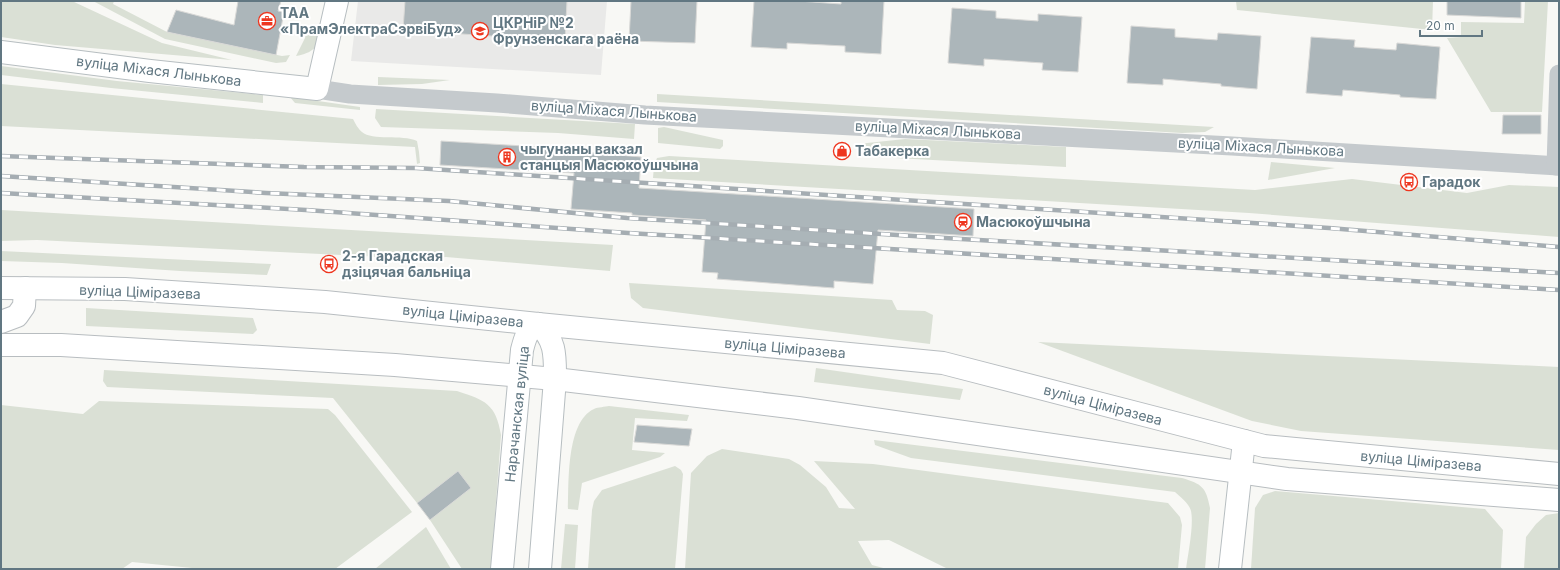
<svg xmlns="http://www.w3.org/2000/svg" width="1560" height="570" font-family="Inter,sans-serif">
  <style>
    .built { fill: #e9e9e8 }
    .green { fill: #dae0d5 }
    .building { fill: #acb6ba; stroke: #d9d9d7 }
    .lines { fill: none; stroke-linecap: round; stroke-linejoin: round }
    .secondary-casing { stroke: #b7bec1; stroke-width: 24 }
    .primary-casing { stroke: #b8bdc0; stroke-width: 24 }
    .street { stroke: #c5cacd; stroke-width: 19 }
    .secondary { stroke: #fff; stroke-width: 22 }
    .primary { stroke: #fff; stroke-width: 22 }
    .rail-casing { stroke: #a5adb2; stroke-width: 4.5 }
    .rail { stroke: #fff; stroke-width: 3; stroke-dasharray: 9; stroke-linecap: butt }
    .labels { text-anchor: middle; stroke-width: 4; stroke-linejoin: round; paint-order: stroke }
    .poi-label { font-size: 14px; font-weight: bold; fill: #617782; stroke: #fff; text-anchor: start }
    .street-label { font-size: 14px; fill: #617782; stroke: #fff }
  </style>
  <rect width="100%" height="100%" fill="#f8f8f5"/>
  <polygon class="built" points="358,1 607,1 601,75 351,61"/>
  <g class="green">
    <polygon points="1,1 72,1 162,43 232,60 55,45 1,37"/>
    <polygon points="93,1 114,1 113,4 167,32 282,56 290,55 286,62 276,63 165,39"/>
    <polygon points="1236,1 1433,1 1432,30 1237,10"/>
    <polygon points="1525,1 1548,1 1542,112 1491,112 1447,38 1461,37 1461,22 1524,23"/>
    <path d="M307 29 324 32C318 47 313 53 296 56L305 38Z"/>
    <polygon points="1,66 117,81 263,95 263,103 111,88 1,75"/>
    <polygon points="378,77 450,80 422,84 378,85"/>
    <path d="M1 84 353 119C355 123 358 129 362 132 372 141 402 134 417 141L419 152 420 163 417 164 415 147 1 126Z"/>
    <polygon points="657,94 1214,127 1205,132 1182,133 657,102"/>
    <polygon points="290,97 360,107 360,110 295,103"/>
    <polygon points="376,109 635,124 634,139 558,133 381,127 375,118"/>
    <polygon points="664,127 723,140 723,146 720,149 658,143 658,128"/>
    <polygon points="905,139 1066,147 1066,167 857,156 858,144"/>
    <polygon points="669,156 1255,190 1352,179 1467,193 1509,185 1559,187 1559,237 1249,213 653,178 654,166 657,158"/>
    <polygon points="1271,162 1335,168 1268,180"/>
    <polygon points="1,210 613,245 610,271 446,257 423,259 37,240 1,241"/>
    <polygon points="1,251 271,264 267,275 180,271 62,263 1,261"/>
    <polygon points="629,283 892,300 897,310 925,311 933,315 930,344 643,308 631,298"/>
    <polygon points="86,308 253,318 257,330 253,334 86,326"/>
    <polygon points="1038,342 1559,367 1559,450 1301,431 1252,421"/>
    <polygon points="816,368 963,389 960,400 814,382"/>
    <path d="M104 370 457 391C485 400 496 404 501 435L491 569H462L430 520 471 488 458 471 417 503 333 398 107 387 103 381Z"/>
    <polygon points="99,401 328,409 335,415 412,512 335,569 202,569 132,562 122,569 1,569 1,405 83,414"/>
    <path d="M609 406 689 415 687 421 635 418 632 450 665 453 660 457 582 483 578 510 568 509C569 483 566 422 594 409 598 407 605 407 609 406Z"/>
    <path d="M874 440 1182 478C1202 484 1206 487 1210 508L1205 569H1186C1188 554 1194 525 1191 511 1189 503 1180 497 1175 492L911 458 875 445Z"/>
    <polygon points="722,449 789,459 800,465 826,487 839,508 855,509 814,461 873,464 1168,503 1180,517 1182,525 1178,569 948,569 889,540 858,541 872,565 887,569 685,569 691,473 707,456"/>
    <polygon points="675,466 681,470 683,474 675,569 588,569 592,510 594,501 602,490"/>
    <polygon points="1275,491 1485,509 1503,530 1501,569 1251,569 1255,508 1263,495"/>
    <polygon points="1559,513 1559,569 1524,569 1526,537 1536,524 1546,515"/>
    <polygon points="565,524 578,525 575,569 561,569"/>
    <polygon points="426,527 451,569 375,569"/>
  </g>
  <g class="building">
    <polygon points="238,1 281,1 278,11 284,12 276,55 167,32 176,10 234,25"/>
    <polygon points="405,1 567,1 565,41 403,30"/>
    <polygon points="631,1 697,1 695,43 629,41"/>
    <polygon points="754,1 798,1 841,4 841,1 884,1 881,54 845,52 845,46 787,43 787,49 751,47"/>
    <polygon points="1447,1 1521,1 1521,18 1447,15"/>
    <polygon points="952,8 996,11 996,18 1038,21 1038,14 1082,17 1078,72 1042,70 1043,63 984,59 984,66 948,63"/>
    <polygon points="1131,26 1175,29 1175,37 1217,40 1218,33 1261,36 1257,89 1221,86 1221,84 1163,79 1163,85 1127,83"/>
    <polygon points="1311,37 1355,40 1354,47 1396,50 1397,43 1440,47 1436,99 1400,97 1400,95 1343,90 1342,96 1306,93"/>
    <polygon points="1503,115 1541,115 1541,134 1502,134"/>
    <polygon points="441,141 574,149 574,151 641,157 639,188 974,209 973,236 878,230 873,284 834,281 834,288 717,279 718,273 702,272 706,220 632,215 632,213 571,209 574,173 440,165"/>
    <polygon points="637,425 692,429 689,446 634,442"/>
    <polygon points="458,471 471,488 430,520 417,503"/>
  </g>
  <g class="lines">
    <g class="secondary-casing">
      <g id="secondary">
        <polyline points="1,52 150,71 317,89 337,1"/>
        <path d="M502 569 522 350C525 338 527 330 538 324 556 340 555 356 555 379L540 569"/>
        <polyline points="1230,569 1244,441"/>
      </g>
    </g>
    <g class="primary-casing">
      <g id="primary">
        <polyline points="1,288 125,289 325,302 538,324 943,363 1264,446 1559,474"/>
        <polyline points="1,322 17,316 24,306 25,288"/>
        <polyline points="1,345 61,345 395,365 555,379 798,408 1287,479 1559,500"/>
      </g>
    </g>
    <g class="street">
      <polyline points="317,89 350,94 497,103 645,115 1232,146 1559,166"/>
      <polyline points="1556,166 1559,74"/>
    </g>
    <use href="#secondary" class="secondary"/>
    <use href="#primary" class="primary"/>
    <g class="rail-casing">
      <g id="rail">
        <polyline points="1,156 304,167 416,168 1329,228 1559,247"/>
        <polyline points="1,176 266,193 449,201 627,218 961,239 1559,273"/>
        <polyline points="1,193 306,210 628,233 1559,290"/>
      </g>
    </g>
    <use href="#rail" class="rail"/>
  </g>
  <defs>
    <g id="office-ring" transform="scale(0.9)"><circle r="9.5" fill="#fff" stroke="#ee361f" stroke-width="1.5"/><path d="M-6-3h4V-5.5h4V-3h4V5H-6ZM-1-4.5V-3h2v-1.5ZM-6 0V1H6V0Z" fill="#ee361f"/></g>
    <g id="school-ring" transform="scale(0.9)"><circle r="9.5" fill="#fff" stroke="#ee361f" stroke-width="1.5"/><path d="M0-5L7-2L0 1L-7-2ZM-4 1L0 2.5L4 1V4Q0 6-4 4Z" fill="#ee361f"/></g>
    <g id="shop-ring" transform="scale(0.9)"><circle r="9.5" fill="#fff" stroke="#ee361f" stroke-width="1.5"/><path d="M-5-2.5h2.3a2.7 3.5 0 0 1 5.4 0H5L5.5 6h-11ZM-1.5-2.5h3a1.5 2.3 0 0 0-3 0Z" fill="#ee361f"/></g>
    <g id="building-ring" transform="scale(0.9)"><circle r="9.5" fill="#fff" stroke="#ee361f" stroke-width="1.5"/><path d="M-4-6H4V6H1V3H-1V6H-4ZM-2.5-4.3h1.7v1.8h-1.7ZM.8-4.3h1.7v1.8H.8ZM-2.5-1h1.7V.8h-1.7ZM.8-1h1.7V.8H.8Z" fill="#ee361f"/></g>
    <g id="bus-ring" transform="scale(0.9)"><circle r="9.5" fill="#fff" stroke="#ee361f" stroke-width="1.5"/><path d="M-5-6H5V4H4V6H2V4H-2V6H-4V4H-5ZM-3.5-4V0h7V-4ZM-3.5 1.2v1.5H-2V1.2ZM2 1.2v1.5H3.5V1.2Z" fill="#ee361f"/></g>
    <g id="station-ring" transform="scale(0.9)"><circle r="9.5" fill="#fff" stroke="#ee361f" stroke-width="1.5"/><path d="M-3-6H3Q5-6 5-4V2Q5 4 3 4L4.5 6H3L1.5 4h-3L-3 6H-4.5L-3 4Q-5 4-5 2V-4Q-5-6-3-6ZM-3.5-4v3h7v-3ZM-3.5 1v1.5H-2V1ZM2 1v1.5H3.5V1Z" fill="#ee361f"/></g>
  </defs>
  <g fill-rule="evenodd">
    <use href="#office-ring" x="267" y="21"/>
    <use href="#school-ring" x="480" y="31"/>
    <use href="#shop-ring" x="842" y="151"/>
    <use href="#building-ring" x="507" y="157"/>
    <use href="#bus-ring" x="1409" y="182"/>
    <use href="#station-ring" x="963" y="222"/>
    <use href="#bus-ring" x="329" y="264"/>
  </g>
  <g class="labels">
    <g class="poi-label">
      <text x="280" y="18">ТАА<tspan x="280" dy="16">«ПрамЭлектраСэрвіБуд»</tspan></text>
      <text x="493" y="28">ЦКРНіР №2<tspan x="493" dy="16">Фрунзенскага раёна</tspan></text>
      <text x="520" y="154">чыгунаны вакзал<tspan x="520" dy="16">станцыя Масюкоўшчына</tspan></text>
      <text x="855" y="156">Табакерка</text>
      <text x="1422" y="187">Гарадок</text>
      <text x="976" y="227">Масюкоўшчына</text>
      <text x="342" y="261">2-я Гарадская<tspan x="342" dy="16">дзіцячая бальніца</tspan></text>
    </g>
    <g class="street-label">
      <text transform="translate(159 71) rotate(7)" y="5">вуліца Міхася Лынькова</text>
      <text transform="translate(614 111) rotate(4)" y="5">вуліца Міхася Лынькова</text>
      <text transform="translate(938 130) rotate(3)" y="5">вуліца Міхася Лынькова</text>
      <text transform="translate(1261 147) rotate(3)" y="5">вуліца Міхася Лынькова</text>
      <text transform="translate(140 292) rotate(2)" y="5">вуліца Ціміразева</text>
      <text transform="translate(463 316) rotate(6)" y="5">вуліца Ціміразева</text>
      <text transform="translate(785 348) rotate(5)" y="5">вуліца Ціміразева</text>
      <text transform="translate(1103 405) rotate(15)" y="5">вуліца Ціміразева</text>
      <text transform="translate(517 414) rotate(-84)" y="5">Нарачанская вуліца</text>
      <text transform="translate(1421 461) rotate(5)" y="5">вуліца Ціміразева</text>
    </g>
  </g>
  <rect width="1560" height="570" fill="none" stroke="#617782" stroke-width="4"/>
  <path d="M1420 30v6h62v-6" fill="none" stroke="#617782" stroke-width="2"/>
  <text x="1426" y="30" font-size="12" fill="#617782" stroke="#ffffff" stroke-width="3" paint-order="stroke">20 m</text>
</svg>
